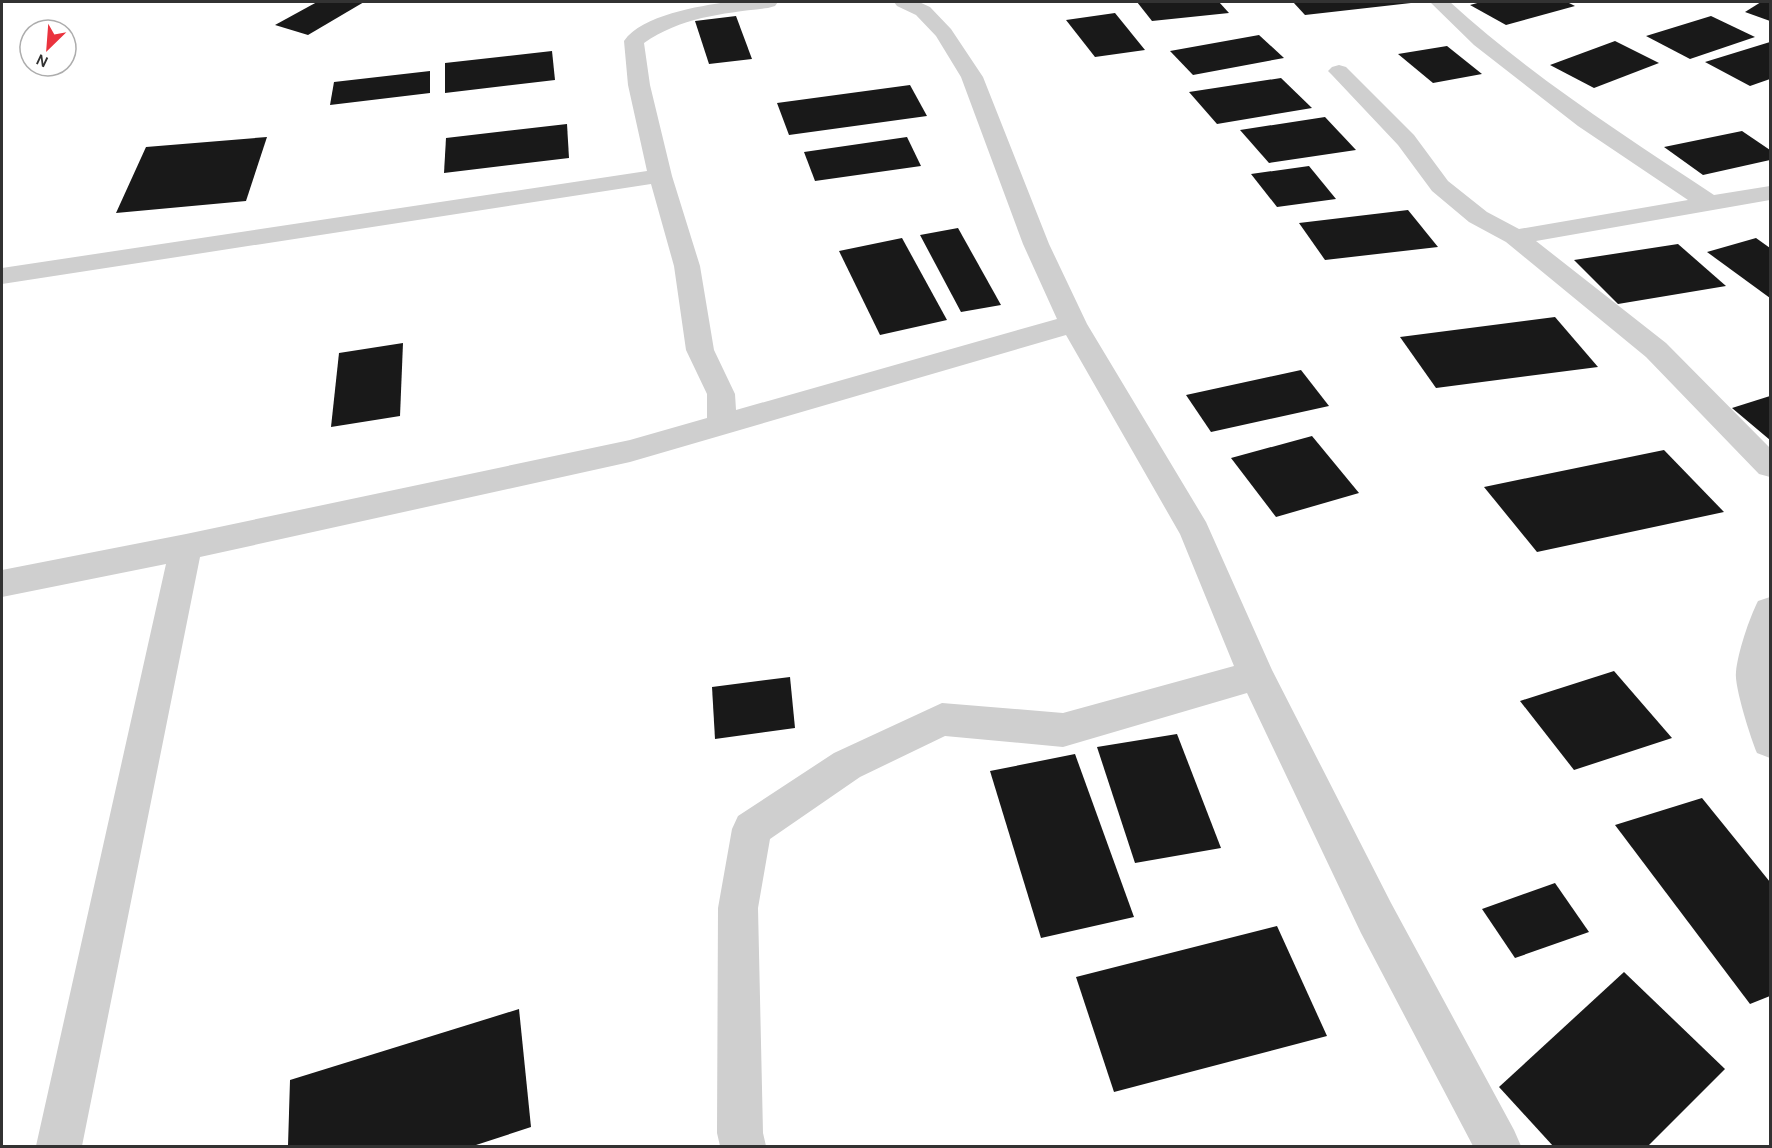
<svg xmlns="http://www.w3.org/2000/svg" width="1772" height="1148" font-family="Karla,sans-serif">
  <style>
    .building { fill: #191919 }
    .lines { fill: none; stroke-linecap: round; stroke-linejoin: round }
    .minor { fill: #cfcfcf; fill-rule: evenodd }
  </style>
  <rect width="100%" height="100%" fill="#fff"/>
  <g class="building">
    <polygon points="317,2 364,2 308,35 275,25"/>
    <polygon points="1137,2 1219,2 1229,13 1152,21"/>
    <polygon points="1293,2 1410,2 1411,3 1305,15"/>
    <polygon points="1481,2 1567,2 1575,6 1506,25 1470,5"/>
    <polygon points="1761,2 1770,2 1770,21 1745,12"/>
    <polygon points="1115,13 1145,50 1095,57 1066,20"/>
    <polygon points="736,16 752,59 709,64 695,21"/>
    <polygon points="1711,16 1755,37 1690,59 1646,36"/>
    <polygon points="1259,35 1284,58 1193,75 1170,51"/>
    <polygon points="1615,41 1659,63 1594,88 1550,65"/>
    <polygon points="1770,42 1770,79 1750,86 1705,62"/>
    <polygon points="1447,46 1482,74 1433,83 1398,54"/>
    <polygon points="552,51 555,80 445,93 445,63"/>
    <polygon points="430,71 430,93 330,105 334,82"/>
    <polygon points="1281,78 1312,108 1217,124 1189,92"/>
    <polygon points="910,85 927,116 789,135 777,103"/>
    <polygon points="1325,117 1356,150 1269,163 1240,130"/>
    <polygon points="567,124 569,158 444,173 446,138"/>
    <polygon points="1742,131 1770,150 1770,160 1703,175 1664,147"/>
    <polygon points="267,137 246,201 116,213 146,147"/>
    <polygon points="907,137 921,166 815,181 804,152"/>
    <polygon points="1309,166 1336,199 1277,207 1251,174"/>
    <polygon points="1408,210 1438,247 1325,260 1299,223"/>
    <polygon points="958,228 1001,305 961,312 920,235"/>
    <polygon points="902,238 947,320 880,335 839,251"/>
    <polygon points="1756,238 1770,248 1770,298 1707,252"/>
    <polygon points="1678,244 1726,286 1618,304 1574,260"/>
    <polygon points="1555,317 1598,367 1436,388 1400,337"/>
    <polygon points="403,343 400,416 331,427 339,353"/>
    <polygon points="1301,370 1329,406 1211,432 1186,395"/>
    <polygon points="1770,396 1770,440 1732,408"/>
    <polygon points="1312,436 1359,493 1276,517 1231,458"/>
    <polygon points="1664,450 1724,512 1537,552 1484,487"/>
    <polygon points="1614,671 1672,738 1574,770 1520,701"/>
    <polygon points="790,677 795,728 715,739 712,687"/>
    <polygon points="1177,734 1221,848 1135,863 1097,747"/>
    <polygon points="1075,754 1134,917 1041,938 990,771"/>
    <polygon points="1702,798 1770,882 1770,996 1750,1004 1615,825"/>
    <polygon points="1555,883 1589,932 1515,958 1482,909"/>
    <polygon points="1277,926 1327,1036 1114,1092 1076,977"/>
    <polygon points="1624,972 1725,1069 1648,1146 1553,1146 1499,1087"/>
    <polygon points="519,1009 531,1127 473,1146 288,1146 290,1080"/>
  </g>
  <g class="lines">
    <g class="minor">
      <path d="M728 2H778L775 6 768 8C725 13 681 17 644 43L650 85 672 176 700 266 714 350 735 394 736 410 1057 319 1023 244 961 77 936 36 916 15 897 6 894 2H919L930 7 951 29 983 77 1049 244 1087 324 1206 522 1272 670 1391 903 1514 1130 1521 1146H1473L1361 933 1247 693 1063 747 945 736 860 777 770 839 758 908 763 1133 766 1146H720L717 1133 718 908 732 829 738 816 834 753 942 703 1063 713 1234 666 1180 534 1066 335 630 462 200 557 82 1146H36L166 564 2 597V570L186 534 630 440 707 418V394L686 350 674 266 651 184 2 284V268L647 171 628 85 624 41C642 15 699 6 728 2Z"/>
      <path d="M1430 2H1450C1531 76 1623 135 1714 195L1770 186V200L1536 241 1666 343 1770 448V477L1759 474 1646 357 1506 242 1469 222 1432 191 1398 145 1332 75 1328 71 1332 67 1339 65 1346 67 1414 135 1448 181 1487 212 1519 229 1688 200 1578 126 1474 45Z"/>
      <path d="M1770 597V758L1757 753C1751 739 1734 686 1736 672 1738 652 1749 619 1758 601Z"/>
    </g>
  </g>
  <rect width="1772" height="1148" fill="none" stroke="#323232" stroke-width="6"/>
  <g transform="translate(48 48) rotate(205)"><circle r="28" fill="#ffffff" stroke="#adadad" stroke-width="1.5"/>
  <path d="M0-4.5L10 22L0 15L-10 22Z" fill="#ea333e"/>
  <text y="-9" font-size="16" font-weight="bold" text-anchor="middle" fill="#323232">N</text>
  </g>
</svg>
